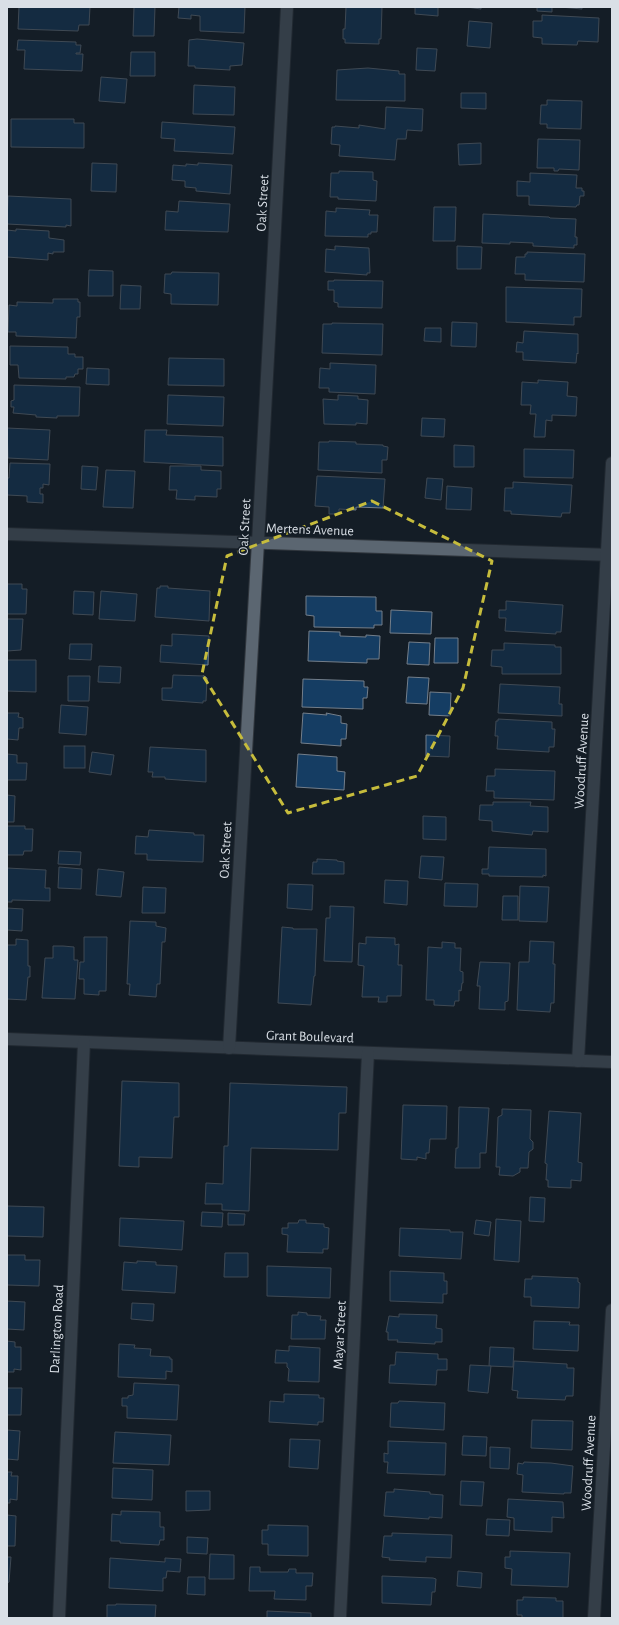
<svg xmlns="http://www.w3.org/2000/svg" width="619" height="1625" font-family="'Alegreya Sans',sans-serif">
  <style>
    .building { fill: #153d63; stroke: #737e8a }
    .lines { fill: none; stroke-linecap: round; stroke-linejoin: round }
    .minor-casing { stroke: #31373e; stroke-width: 14 }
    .minor { stroke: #5b6671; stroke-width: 12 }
    .marked { fill: none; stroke: #c6bc3c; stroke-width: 3; stroke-dasharray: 8 5; stroke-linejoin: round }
    .labels { text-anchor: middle; stroke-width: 3; stroke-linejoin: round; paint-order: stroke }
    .street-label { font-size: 14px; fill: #d9dfe6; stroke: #141d26 }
  </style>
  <rect width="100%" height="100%" fill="#141d26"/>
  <g class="building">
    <polygon points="19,7 90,7 89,25 79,25 78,31 18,29"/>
    <polygon points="134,7 155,7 154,36 133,36"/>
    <polygon points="179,7 245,7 244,33 200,31 200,16 191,15 191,19 178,18"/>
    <polygon points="346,7 382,7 381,39 379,39 379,44 345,43 345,39 343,39 343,29 345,29"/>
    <polygon points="415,7 438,7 438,16 415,14"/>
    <polygon points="466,7 481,7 481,9"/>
    <polygon points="537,7 552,7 552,12 537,11"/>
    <polygon points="560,7 582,7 582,9"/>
    <polygon points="542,15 599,18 598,42 578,41 577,45 542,44 542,38 533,37 533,21 542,21"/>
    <polygon points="469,21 492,23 490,48 467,46"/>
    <polygon points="197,39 244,43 242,65 230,66 230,70 195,68 195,66 188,66 189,40"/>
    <polygon points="18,40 76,42 76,45 81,45 80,53 76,53 76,54 83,54 82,71 24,69 25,50 17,50"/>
    <polygon points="417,48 437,49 435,71 416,70"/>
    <polygon points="131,52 155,52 155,76 130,76"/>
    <polygon points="368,68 399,71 399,74 405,74 405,101 336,100 337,70"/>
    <polygon points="101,77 127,79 125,103 99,101"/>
    <polygon points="194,85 235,87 234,115 193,114"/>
    <polygon points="461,93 486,93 486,109 461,108"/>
    <polygon points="547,100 582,101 581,129 547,128 547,124 540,124 541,105 547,105"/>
    <polygon points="386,107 423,109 422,131 407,130 406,139 397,139 395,160 339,156 340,145 331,144 332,127 335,127 335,126 359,128 359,125 385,129"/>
    <polygon points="11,119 74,119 74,123 84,123 84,148 11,147"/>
    <polygon points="162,122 235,127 233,154 174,151 175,139 161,138"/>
    <polygon points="538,139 580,140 579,170 559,169 558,171 554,171 554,168 537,168"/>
    <polygon points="481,143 481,164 459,165 458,144"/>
    <polygon points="92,163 117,164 116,192 91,191"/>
    <polygon points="198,163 232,165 230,194 196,191 196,188 185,187 185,181 172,180 173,165 186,166 186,164 198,165"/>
    <polygon points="339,171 373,172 373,180 377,181 376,201 338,199 338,197 330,197 331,173 339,173"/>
    <polygon points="530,173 577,175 576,188 582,188 582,191 584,191 584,196 580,196 579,205 577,205 576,207 529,205 529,196 517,196 517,181 530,182"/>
    <polygon points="8,196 71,199 71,226 66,225 66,227 7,224"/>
    <polygon points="179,201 230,204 228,232 165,230 166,211 178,212"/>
    <polygon points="434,207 456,207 455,241 433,241"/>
    <polygon points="336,208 370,210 369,215 378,215 377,232 371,232 371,234 368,234 368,237 325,236 326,211 336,212"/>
    <polygon points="483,214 549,217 550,218 576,219 575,237 577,237 577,245 574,245 574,248 533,246 533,243 510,242 510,244 482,243"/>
    <polygon points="16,229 49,231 49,238 64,240 64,252 53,252 53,254 48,253 48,260 7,257 7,230 16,231"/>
    <polygon points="335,246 369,248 370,273 367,273 367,275 325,272 326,249 335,250"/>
    <polygon points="457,246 482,247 481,269 457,269"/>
    <polygon points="527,252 585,254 584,282 525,280 525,274 515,274 516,257 525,257 525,254 527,254"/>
    <polygon points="89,270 113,271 113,296 88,296"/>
    <polygon points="172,272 219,273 218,305 171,304 171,294 164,293 165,274 171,274"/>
    <polygon points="334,280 383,281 382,308 338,307 338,303 334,302 334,290 328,290 328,281 334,281"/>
    <polygon points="121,285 141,286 140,309 120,309"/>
    <polygon points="506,287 582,289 581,317 574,317 574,325 506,322"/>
    <polygon points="53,299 78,299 78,302 80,302 80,317 77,317 76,338 16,336 16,332 8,332 9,305 17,306 17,302 53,303"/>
    <polygon points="452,322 477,323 476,347 451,346"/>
    <polygon points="332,323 383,324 382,355 322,353 323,324 332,324"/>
    <polygon points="425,328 441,328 441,342 424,341"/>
    <polygon points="524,331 578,334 578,354 577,353 576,363 523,360 523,352 516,352 517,342 523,343"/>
    <polygon points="10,346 68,347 68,354 75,354 75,357 83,357 83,369 78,369 78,374 75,374 74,377 66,377 66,379 19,378 18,365 10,365"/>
    <polygon points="169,358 224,359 224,386 168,385"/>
    <polygon points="330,363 376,365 375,394 329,392 329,388 319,388 320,368 330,369"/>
    <polygon points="87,368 109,369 109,385 86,384"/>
    <polygon points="538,380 568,382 567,396 577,397 576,416 552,415 552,421 546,420 545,437 534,437 536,414 530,414 531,405 521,405 522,382 538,383"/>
    <polygon points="14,385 80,387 79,416 57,416 57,418 36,417 36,415 13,413 14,407 11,407 11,401 14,400"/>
    <polygon points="168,395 224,397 223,426 167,424"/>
    <polygon points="338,395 358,396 358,399 368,400 367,424 356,423 356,425 324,424 323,399 338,400"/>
    <polygon points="422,418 445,419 444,437 421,436"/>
    <polygon points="7,428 50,430 48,460 8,458"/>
    <polygon points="145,430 167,430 166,435 223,437 223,466 144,462"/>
    <polygon points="329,441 356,442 356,444 383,445 383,446 388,447 387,460 382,460 382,473 318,470 319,442 329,442"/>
    <polygon points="454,445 474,446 474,467 454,467"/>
    <polygon points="524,449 574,450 573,478 524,477"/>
    <polygon points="10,463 50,464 49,485 43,484 43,488 40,488 40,494 43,494 43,503 27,502 27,496 7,495 7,478 9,478"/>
    <polygon points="82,466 98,467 96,490 81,489"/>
    <polygon points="170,466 201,466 201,470 221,471 221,489 217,489 217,497 195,496 195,500 176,499 177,490 169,490"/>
    <polygon points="106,470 135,471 133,508 103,507"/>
    <polygon points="317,476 385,479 383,508 356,507 356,510 339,509 339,514 329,514 329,507 315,506"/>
    <polygon points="427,478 443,479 441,500 425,498"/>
    <polygon points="513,482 572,485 570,513 562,513 561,517 511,514 511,511 504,511 505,488 513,488"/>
    <polygon points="447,486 472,488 471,510 446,509"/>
    <polygon points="7,584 22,584 22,589 27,589 26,614 7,614"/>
    <polygon points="160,586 168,586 168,588 210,591 209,621 155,617 157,588 160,588"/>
    <polygon points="74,591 94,592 93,615 73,614"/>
    <polygon points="101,591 137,594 135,621 99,619"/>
    <polygon points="306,596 376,597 376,611 382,611 382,625 374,625 374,628 314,627 314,616 306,615"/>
    <polygon points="506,601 563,605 561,632 556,632 556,634 505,631 506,618 499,618 499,610 506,610"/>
    <polygon points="391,610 432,612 431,634 390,633"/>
    <polygon points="7,619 23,619 21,650 7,651"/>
    <polygon points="309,631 340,632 340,636 366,637 366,635 380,636 379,659 367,659 367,663 308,661"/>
    <polygon points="172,634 209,636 208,665 160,662 161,645 172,646"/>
    <polygon points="435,638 458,638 458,663 434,663"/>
    <polygon points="409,642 430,643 429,665 407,664"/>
    <polygon points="504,643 555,645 555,647 561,647 561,674 502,674 502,667 491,666 492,650 504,650"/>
    <polygon points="70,644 92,644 91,660 69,659"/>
    <polygon points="7,660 36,660 36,692 7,691"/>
    <polygon points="99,666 121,667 120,683 98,682"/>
    <polygon points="173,675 204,676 207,678 206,701 203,701 203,703 162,700 162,688 172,688"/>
    <polygon points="68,676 90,676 89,701 68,701"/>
    <polygon points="408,677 429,678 427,704 406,703"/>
    <polygon points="303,679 364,681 364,687 368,687 367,698 363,698 363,709 302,707"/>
    <polygon points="500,684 560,687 559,704 562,704 562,716 498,713"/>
    <polygon points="430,692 451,693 450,716 429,715"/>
    <polygon points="61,705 88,707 86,735 59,733"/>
    <polygon points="7,713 19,713 18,717 23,718 23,728 19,728 18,740 7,739"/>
    <polygon points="303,713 327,715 326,713 341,716 341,723 347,724 346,739 341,739 341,746 301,743"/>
    <polygon points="498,719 552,722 552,729 555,729 554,747 549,747 549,752 497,749 498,736 495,736 496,721 498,721"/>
    <polygon points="426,735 450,736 449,757 426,756"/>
    <rect x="64" y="746" width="21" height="22"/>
    <polygon points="150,747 206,750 206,782 165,779 165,777 152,777 153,772 148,772"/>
    <polygon points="92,752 114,755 111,775 89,772"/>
    <polygon points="7,754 17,755 17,763 27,763 26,780 7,780"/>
    <polygon points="298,754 337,757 337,771 345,772 344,790 296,787"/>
    <polygon points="495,769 555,771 554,800 494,798 494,791 486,791 487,776 495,776"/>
    <polygon points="7,795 15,796 14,822 7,822"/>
    <polygon points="493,802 531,802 530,806 548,807 548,832 533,831 532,835 492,831 492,821 479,820 480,805 493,805"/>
    <polygon points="423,816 446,817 446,840 423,839"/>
    <polygon points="7,826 25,826 25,829 33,829 32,851 24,851 23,855 7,855"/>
    <polygon points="149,830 194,833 194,835 204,835 203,862 147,860 147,854 135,854 136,836 148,837"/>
    <polygon points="489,847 546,849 546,876 543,875 543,877 489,876 489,874 482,874 482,869 488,869"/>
    <polygon points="59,851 81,852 80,865 58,864"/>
    <polygon points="421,856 444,857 442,880 419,878"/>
    <polygon points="317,859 337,860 337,861 344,862 344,874 312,874 313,862 317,862"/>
    <polygon points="59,867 82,869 81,889 58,888"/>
    <polygon points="7,868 46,870 45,888 50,888 50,901 12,900 12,902 7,902"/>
    <polygon points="98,869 124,872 121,897 96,895"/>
    <polygon points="385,880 408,881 407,905 384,903"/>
    <polygon points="445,883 478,884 477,907 444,906"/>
    <polygon points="288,884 313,885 312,910 287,908"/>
    <polygon points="520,886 549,887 547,922 519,921"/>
    <polygon points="143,887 166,888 165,913 142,913"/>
    <polygon points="503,896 518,896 518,920 502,920"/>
    <polygon points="330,906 354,907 352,962 324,961 326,918 330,918"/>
    <polygon points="7,908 23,909 22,931 7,930"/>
    <polygon points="130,921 156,922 156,926 166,928 165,942 162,942 160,984 157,984 156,997 129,995 130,984 127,984"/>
    <polygon points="282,927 293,928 293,929 317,929 315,976 314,976 311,1005 278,1003"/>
    <polygon points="84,937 107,937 106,991 99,991 99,995 84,994 84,979 79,979 80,962 84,962"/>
    <polygon points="366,937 395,938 395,945 399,944 398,965 402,965 401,996 387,996 387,1002 378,1002 379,997 362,997 364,966 358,965 359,943 366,944"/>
    <polygon points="16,939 28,940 28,966 30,966 30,977 28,977 26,1000 7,999 7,945 16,945"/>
    <polygon points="530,941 554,942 553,964 555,964 554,1003 551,1003 550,1012 517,1010 519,962 529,962"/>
    <polygon points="442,942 455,943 455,948 461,948 460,971 463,972 463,983 462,983 461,991 459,990 459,1001 455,1001 454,1006 434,1005 434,1000 426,1000 428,947 442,948"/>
    <polygon points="53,946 63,946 74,947 74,960 78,960 75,999 42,998 45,958 53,958"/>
    <polygon points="480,962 510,963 508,1001 505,1002 505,1010 479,1009 480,986 477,986"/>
    <polygon points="122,1081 179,1083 179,1117 174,1117 172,1158 139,1157 139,1167 119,1166"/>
    <polygon points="230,1083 347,1087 346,1113 339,1113 338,1150 251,1148 249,1211 222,1210 222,1204 205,1204 206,1183 223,1184 224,1146 228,1146"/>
    <polygon points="403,1105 447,1106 446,1139 430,1139 429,1153 426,1153 426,1159 417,1157 417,1160 401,1159"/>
    <polygon points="459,1107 489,1108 486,1153 480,1153 480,1168 455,1168 456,1148 458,1148"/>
    <polygon points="502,1109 531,1110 530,1139 533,1142 533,1149 529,1152 528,1168 520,1168 520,1172 513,1176 499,1175 500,1167 496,1167 498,1117 502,1115"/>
    <polygon points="549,1111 581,1113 578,1162 582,1163 581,1181 571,1180 571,1188 548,1187 548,1180 546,1180 547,1164 545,1163"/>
    <polygon points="530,1197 545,1198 544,1222 529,1221"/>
    <polygon points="7,1206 44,1207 43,1237 7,1236"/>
    <polygon points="202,1212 223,1213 222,1227 201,1226"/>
    <polygon points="228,1213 245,1214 244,1225 228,1225"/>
    <polygon points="120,1218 184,1221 182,1250 119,1246"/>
    <polygon points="496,1219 521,1221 519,1262 494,1260"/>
    <polygon points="299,1220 306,1220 306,1223 324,1224 324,1227 329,1228 328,1249 323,1249 323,1253 287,1252 288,1235 282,1234 282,1228 288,1228 288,1223 298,1223"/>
    <polygon points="476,1220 491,1222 489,1236 474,1234"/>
    <polygon points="400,1228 450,1230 450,1232 463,1232 461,1259 399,1256"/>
    <polygon points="225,1253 248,1253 248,1277 224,1277"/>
    <polygon points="7,1255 25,1255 25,1260 40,1260 39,1286 7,1285"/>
    <polygon points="137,1261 156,1262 156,1265 177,1266 175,1293 122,1290 124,1262 137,1263"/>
    <polygon points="267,1266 331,1268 330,1298 267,1296"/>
    <polygon points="390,1271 444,1273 444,1281 447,1281 447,1294 443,1294 443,1303 390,1301"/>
    <polygon points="532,1276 578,1278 578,1282 580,1283 579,1308 531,1306 531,1297 524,1297 525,1279 532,1279"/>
    <polygon points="7,1301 25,1302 24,1330 7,1329"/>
    <polygon points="132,1303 154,1304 153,1321 131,1319"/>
    <polygon points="298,1312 307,1313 307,1315 321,1316 320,1320 326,1320 325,1339 291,1339 292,1315 298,1315"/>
    <polygon points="399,1314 437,1315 436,1328 442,1329 442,1342 435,1342 435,1344 397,1342 398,1340 388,1340 388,1332 386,1332 389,1316 399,1317"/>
    <polygon points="534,1321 570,1322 569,1325 579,1325 578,1351 533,1349"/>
    <polygon points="7,1341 15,1342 15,1347 21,1347 21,1370 14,1369 14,1372 7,1372"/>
    <polygon points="119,1344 135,1345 134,1348 151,1349 150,1356 170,1357 170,1359 172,1359 172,1372 166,1371 166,1379 118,1377"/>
    <polygon points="289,1346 320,1348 319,1382 288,1381 289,1369 287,1367 287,1363 275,1363 276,1350 289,1351"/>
    <polygon points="490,1347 514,1348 513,1367 489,1366"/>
    <polygon points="396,1352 438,1354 438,1359 447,1359 447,1370 437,1370 436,1385 389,1383 390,1365 395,1365"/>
    <polygon points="514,1361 567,1364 567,1368 574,1368 573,1396 566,1396 565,1400 517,1398 518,1391 512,1390"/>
    <polygon points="470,1365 491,1366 488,1393 468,1391"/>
    <polygon points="134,1383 179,1385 177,1420 127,1418 127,1406 122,1406 122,1398 128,1398 128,1396 133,1395"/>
    <polygon points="7,1388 22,1388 21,1415 7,1415"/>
    <polygon points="284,1394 319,1395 319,1398 324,1398 323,1422 318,1422 318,1425 269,1422 270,1401 284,1402"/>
    <polygon points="399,1401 445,1403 444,1430 390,1427 391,1403 398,1403"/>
    <polygon points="532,1420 573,1421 572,1450 531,1448"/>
    <polygon points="7,1430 20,1431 18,1460 7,1459"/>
    <polygon points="115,1432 171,1435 169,1465 113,1463"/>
    <polygon points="463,1436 487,1437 486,1456 462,1455"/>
    <polygon points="290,1439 320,1440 318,1469 289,1467"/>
    <polygon points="388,1441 446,1443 445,1475 387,1473 388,1462 384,1462 384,1453 388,1454"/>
    <polygon points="490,1447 510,1448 509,1469 490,1468"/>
    <polygon points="524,1462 551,1463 573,1466 571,1493 564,1493 564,1494 522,1492 523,1475 517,1474 518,1463 523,1464"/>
    <polygon points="113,1468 153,1470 152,1500 112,1498"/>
    <polygon points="7,1472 12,1472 11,1476 18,1476 17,1500 10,1499 10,1503 7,1503"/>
    <polygon points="461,1481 484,1482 482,1506 460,1505"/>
    <polygon points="394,1489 430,1492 430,1494 443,1495 442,1518 429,1517 429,1519 384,1516 386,1492 394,1492"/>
    <polygon points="186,1491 210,1491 210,1510 186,1511"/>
    <polygon points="508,1499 563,1502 564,1518 552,1517 552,1532 514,1530 514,1518 507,1517"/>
    <polygon points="121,1511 160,1512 160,1527 164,1527 164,1540 160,1540 159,1545 120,1543 120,1541 111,1541 112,1514 121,1515"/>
    <polygon points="7,1515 16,1516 15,1546 7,1546"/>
    <polygon points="487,1519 510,1520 509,1536 486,1535"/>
    <polygon points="268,1525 308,1526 308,1556 268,1555 268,1544 262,1544 262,1530 268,1530"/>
    <polygon points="392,1533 452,1535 451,1558 426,1557 426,1562 389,1560 390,1558 382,1557 384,1536 392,1536"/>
    <polygon points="187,1537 208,1538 207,1554 187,1553"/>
    <polygon points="510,1551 570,1553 568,1587 511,1585 512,1569 505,1568 505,1557 510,1557"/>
    <polygon points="210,1554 234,1555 234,1579 209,1579"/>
    <polygon points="7,1557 11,1557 9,1582 7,1583"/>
    <polygon points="110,1558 165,1562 165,1558 181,1559 180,1572 167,1571 166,1578 163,1578 163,1591 109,1588"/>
    <polygon points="250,1567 260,1567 260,1572 288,1572 289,1569 296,1569 296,1573 313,1573 312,1586 306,1586 306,1600 274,1599 275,1591 249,1591"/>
    <polygon points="458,1571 482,1573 481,1588 457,1586"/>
    <polygon points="382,1576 433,1578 436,1579 435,1592 432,1592 431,1605 382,1603"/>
    <polygon points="188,1577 205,1577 205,1595 187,1594"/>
    <polygon points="523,1597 556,1598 556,1601 563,1601 563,1618 522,1618 522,1615 517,1615 517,1600 523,1600"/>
    <polygon points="116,1604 156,1605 155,1618 107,1618 107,1605 116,1605"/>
    <polygon points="267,1611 311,1613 311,1618 267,1618"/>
  </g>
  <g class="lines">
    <g class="minor-casing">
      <g id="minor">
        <polyline points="7,534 612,555"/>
        <polyline points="7,1039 612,1062"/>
        <polyline points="229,1048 258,542 287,7"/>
        <polyline points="578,1061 612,463"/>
        <polyline points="59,1618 84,1042"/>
        <polyline points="340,1618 368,1053"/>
        <polyline points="594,1618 612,1310"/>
      </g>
    </g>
    <use href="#minor" class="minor"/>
  </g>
  <path d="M0 0H619V1625H0ZM372 501 492 561 463 688 417 776 288 813 202 674 227 556Z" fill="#141d26" fill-opacity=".55" fill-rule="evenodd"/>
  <path class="marked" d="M372 501 492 561 463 688 417 776 288 813 202 674 227 556Z"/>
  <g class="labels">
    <g class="street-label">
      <text transform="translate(262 203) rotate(-87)" y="5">Oak Street</text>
      <text transform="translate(244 527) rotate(-87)" y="5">Oak Street</text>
      <text transform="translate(310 529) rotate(2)" y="5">Mertens Avenue</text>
      <text transform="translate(581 761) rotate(-87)" y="5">Woodruff Avenue</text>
      <text transform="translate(225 850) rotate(-87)" y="5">Oak Street</text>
      <text transform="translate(310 1036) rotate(2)" y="5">Grant Boulevard</text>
      <text transform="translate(56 1329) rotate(-87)" y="5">Darlington Road</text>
      <text transform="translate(339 1335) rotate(-87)" y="5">Mayar Street</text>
      <text transform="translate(588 1463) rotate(-87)" y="5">Woodruff Avenue</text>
    </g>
  </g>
  <rect width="619" height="1625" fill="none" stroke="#d9dfe6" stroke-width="16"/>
</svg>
